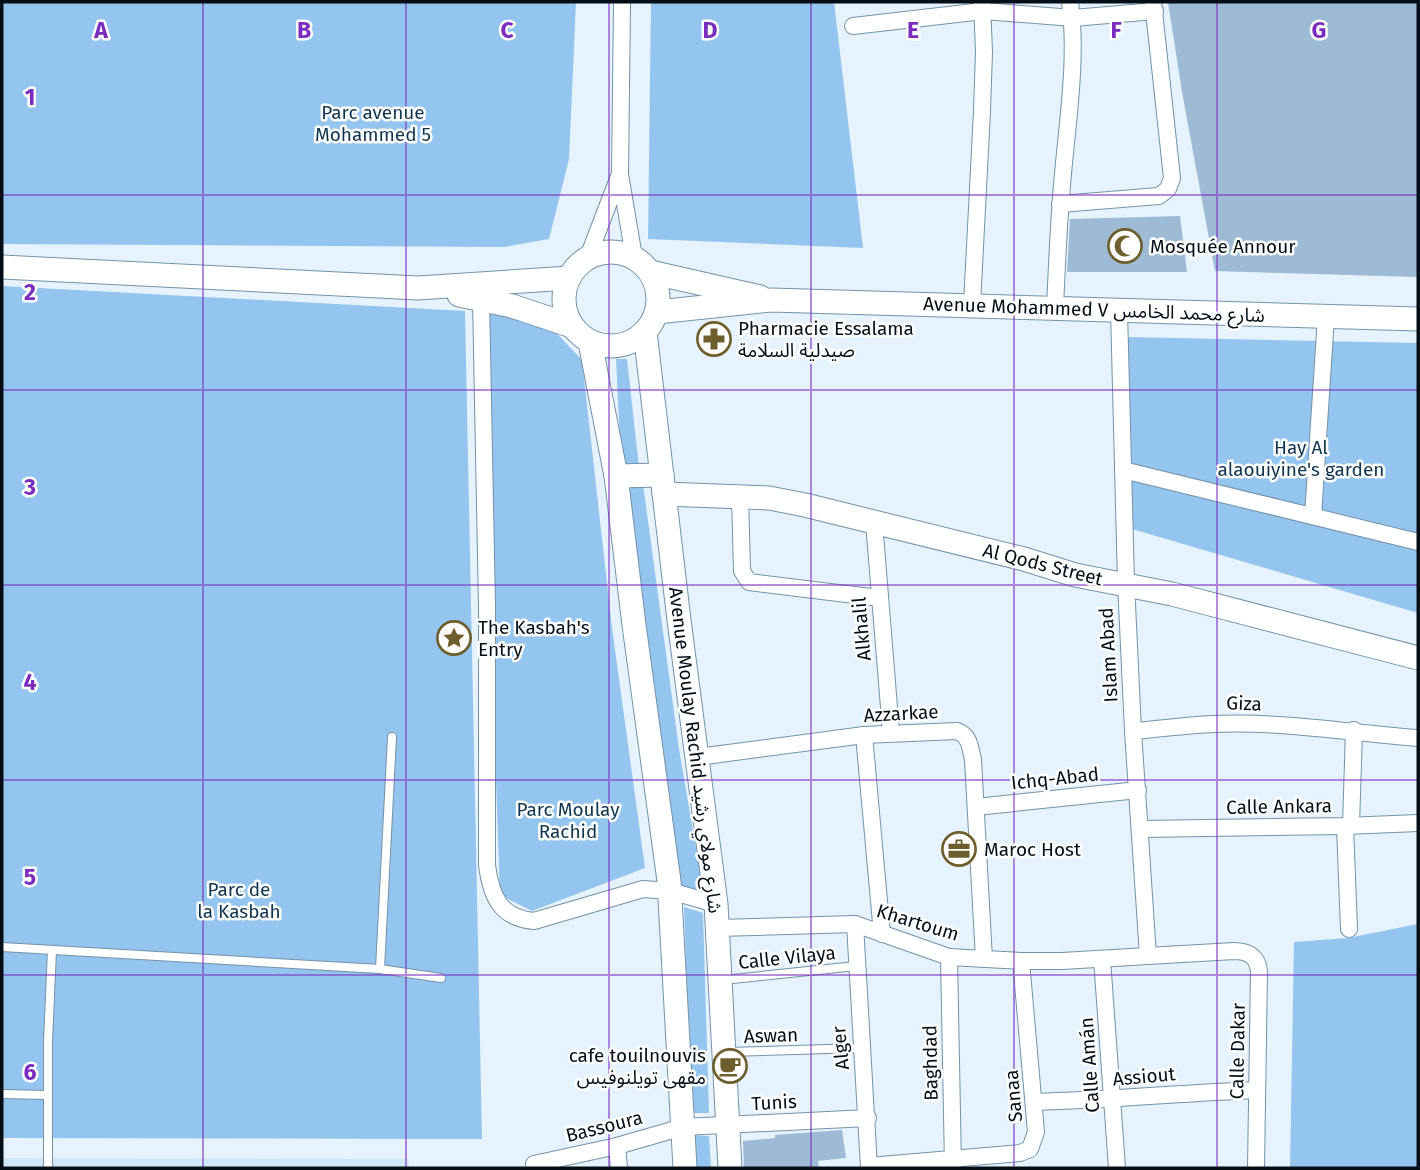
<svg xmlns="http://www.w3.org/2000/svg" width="1420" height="1170" font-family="'Fira Sans','Noto Sans Arabic',sans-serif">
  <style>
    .built { fill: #d1e7fa }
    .green { fill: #93c5ee }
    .building { fill: #9dbbd4 }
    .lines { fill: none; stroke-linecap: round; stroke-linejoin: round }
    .lane-casing { stroke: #7492a9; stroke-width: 10 }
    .street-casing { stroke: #7492a9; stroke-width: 18 }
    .secondary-casing { stroke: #7492a9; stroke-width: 25 }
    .lane { stroke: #fff; stroke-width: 8 }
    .street { stroke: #fff; stroke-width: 16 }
    .secondary { stroke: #fff; stroke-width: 23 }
    .grid { fill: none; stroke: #7b2cbf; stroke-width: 2; stroke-opacity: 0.55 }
    .labels { text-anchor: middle; stroke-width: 5; stroke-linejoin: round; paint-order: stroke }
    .park-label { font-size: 19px; fill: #10354f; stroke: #fff }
    .poi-label { font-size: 19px; fill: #040e16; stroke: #fff; text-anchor: start }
    .street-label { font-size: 19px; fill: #040e16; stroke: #fff }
    .grid-label { font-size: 23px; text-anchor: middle; font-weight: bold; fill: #7b2cbf; stroke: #fff; stroke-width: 5; stroke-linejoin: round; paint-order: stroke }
  </style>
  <rect width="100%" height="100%" fill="#e6f3fe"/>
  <polygon class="built" points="2,1158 408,1159 409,1168 2,1168"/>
  <g class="green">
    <polygon points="2,2 576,2 569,159 549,239 504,247 2,244"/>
    <polygon points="651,2 834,2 863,248 648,239"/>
    <polygon points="2,286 465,311 482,1139 2,1138"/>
    <polygon points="488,309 543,319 582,360 612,628 645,868 532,911 500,895 487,524"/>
    <polygon points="1126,337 1418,343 1418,613 1132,529"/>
    <polygon points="616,359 627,359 639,467 621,463"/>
    <polygon points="625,483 643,484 679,749 704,895 679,884"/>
    <polygon points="684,907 703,913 709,1113 691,1113"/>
    <polygon points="1418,924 1418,1168 1290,1168 1294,942 1348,938"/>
    <polygon points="690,1135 709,1136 711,1168 692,1168"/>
  </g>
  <g class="building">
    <polygon points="1168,2 1418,2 1418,277 1215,271 1182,92"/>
    <polygon points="1180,216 1187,272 1067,272 1070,219"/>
    <polygon points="842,1130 846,1158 818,1161 819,1168 744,1168 743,1141 775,1138 775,1135"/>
  </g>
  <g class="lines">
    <g class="lane-casing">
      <g id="lane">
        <polyline points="2,947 380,969 441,978"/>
        <polyline points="380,969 392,737"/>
        <polyline points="723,980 856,966"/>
        <polyline points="727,1052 861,1048"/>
        <polyline points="2,1094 47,1095"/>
        <polyline points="48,1168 48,1042 52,950"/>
      </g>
    </g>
    <g class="street-casing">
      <g id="street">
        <polyline points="622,2 620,174 634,257"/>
        <polyline points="853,26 983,11 1073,18 1155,11"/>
        <polyline points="1060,204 1159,196 1168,189 1172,178 1153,2"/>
        <polyline points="588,257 619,176"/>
        <path d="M481 299 487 607V865C491 896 500 918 534 921L643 889 670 891 716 904"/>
        <polyline points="972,305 982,111 984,52 982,2"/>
        <path d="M1055 309C1057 260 1059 212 1064 163 1069 111 1077 54 1070 2"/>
        <polyline points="1119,310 1126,583 1133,731 1148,956"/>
        <polyline points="1123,470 1418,542"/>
        <polyline points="740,496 742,571 749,582 879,598"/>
        <polyline points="1313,516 1326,317"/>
        <polyline points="874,522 891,732"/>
        <path d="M1133 731C1160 729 1187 725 1213 724 1282 721 1350 733 1418 738"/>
        <polyline points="864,735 882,934"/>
        <path d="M698 757 864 735 957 731C970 736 970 747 973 760L984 959"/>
        <polyline points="976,807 1138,790"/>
        <polyline points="1345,826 1349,929"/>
        <polyline points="1351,826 1354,730"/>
        <polyline points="1141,829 1345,826 1418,823"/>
        <polyline points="855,924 869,1168"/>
        <path d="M718 928 855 924 949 957 1021 961H1062L1234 951C1249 951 1258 957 1259 972L1256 1168"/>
        <polyline points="949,957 953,1166"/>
        <polyline points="1102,959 1117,1168"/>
        <path d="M1035 1102C1109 1100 1182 1093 1256 1090"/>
        <polyline points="617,1146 619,1168"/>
        <polyline points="534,1164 617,1146 683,1127 868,1118"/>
        <polyline points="869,1166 1020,1153 1030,1149 1036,1132 1021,961"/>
      </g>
    </g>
    <g class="secondary-casing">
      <g id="secondary">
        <circle cx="611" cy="299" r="47"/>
        <polyline points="2,267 418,288 569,278"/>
        <polyline points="650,272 760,297"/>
        <polyline points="459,295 512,306 572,326"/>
        <polyline points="657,312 771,300 1418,319"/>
        <polyline points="645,332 679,620 716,904 730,1168"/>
        <polyline points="590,342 616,476 634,625 669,881 685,1168"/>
        <polyline points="616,476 662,475"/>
        <polyline points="664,494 769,498 805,505 1024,559 1075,575 1172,594 1418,658"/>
      </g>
    </g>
    <use href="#lane" class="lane"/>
    <use href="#street" class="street"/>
    <use href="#secondary" class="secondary"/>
  </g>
  <path class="grid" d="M203 2V1168M406 2V1168M609 2V1168M811 2V1168M1014 2V1168M1217 2V1168M2 195H1418M2 390H1418M2 585H1418M2 780H1418M2 975H1418"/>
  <defs>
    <g id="mosque-ring" transform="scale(1.75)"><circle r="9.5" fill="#fff" stroke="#6d5e2b" stroke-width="1.5"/><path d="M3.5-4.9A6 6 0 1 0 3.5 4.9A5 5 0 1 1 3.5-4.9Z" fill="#6d5e2b"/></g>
    <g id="pharmacy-ring" transform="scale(1.75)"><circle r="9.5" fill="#fff" stroke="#6d5e2b" stroke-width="1.5"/><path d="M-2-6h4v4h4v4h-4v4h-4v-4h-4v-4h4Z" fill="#6d5e2b"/></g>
    <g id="sight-ring" transform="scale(1.75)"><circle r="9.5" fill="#fff" stroke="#6d5e2b" stroke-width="1.5"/><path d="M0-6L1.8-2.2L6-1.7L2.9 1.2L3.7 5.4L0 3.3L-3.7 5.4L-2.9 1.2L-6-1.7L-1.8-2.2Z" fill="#6d5e2b"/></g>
    <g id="office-ring" transform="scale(1.75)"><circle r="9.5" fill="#fff" stroke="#6d5e2b" stroke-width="1.5"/><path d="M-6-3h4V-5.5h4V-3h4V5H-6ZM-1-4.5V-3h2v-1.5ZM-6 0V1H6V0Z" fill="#6d5e2b"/></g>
    <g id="cafe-ring" transform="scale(1.75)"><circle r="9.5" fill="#fff" stroke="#6d5e2b" stroke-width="1.5"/><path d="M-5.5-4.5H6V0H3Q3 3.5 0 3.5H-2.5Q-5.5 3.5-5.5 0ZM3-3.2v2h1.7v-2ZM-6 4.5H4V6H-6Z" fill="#6d5e2b"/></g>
  </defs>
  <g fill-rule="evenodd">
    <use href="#mosque-ring" x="1125" y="246"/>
    <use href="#pharmacy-ring" x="714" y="339"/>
    <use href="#sight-ring" x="454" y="638"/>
    <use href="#office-ring" x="959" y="849"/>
    <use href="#cafe-ring" x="730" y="1066"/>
  </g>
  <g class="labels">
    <g class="park-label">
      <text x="373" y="119">Parc avenue<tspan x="373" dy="22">Mohammed 5</tspan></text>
      <text x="1301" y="454">Hay Al<tspan x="1301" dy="22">alaouiyine's garden</tspan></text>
      <text x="568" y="816">Parc Moulay<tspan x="568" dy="22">Rachid</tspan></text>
      <text x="239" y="896">Parc de<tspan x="239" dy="22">la Kasbah</tspan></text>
    </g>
    <g class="poi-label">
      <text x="1150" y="253">Mosquée Annour</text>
      <text x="738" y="335">Pharmacie Essalama<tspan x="738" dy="22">صيدلية السلامة</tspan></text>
      <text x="478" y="634">The Kasbah's<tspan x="478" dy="22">Entry</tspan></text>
      <text x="984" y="856">Maroc Host</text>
      <text x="706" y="1062" text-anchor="end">cafe touilnouvis<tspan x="706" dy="22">مقهى تويلنوفيس</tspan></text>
    </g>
    <g class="street-label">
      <text transform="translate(1094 309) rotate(2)" y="7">Avenue Mohammed V شارع محمد الخامس</text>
      <text transform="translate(1043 564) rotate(14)" y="7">Al Qods Street</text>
      <text transform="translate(861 629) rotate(-95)" y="7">Alkhalil</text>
      <text transform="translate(1108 655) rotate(-93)" y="7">Islam Abad</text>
      <text transform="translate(1244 703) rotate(2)" y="7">Giza</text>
      <text transform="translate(901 713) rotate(-3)" y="7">Azzarkae</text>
      <text transform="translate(696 750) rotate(83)" y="7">Avenue Moulay Rachid شارع مولاي رشيد</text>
      <text transform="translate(1055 778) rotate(-6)" y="7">Ichq-Abad</text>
      <text transform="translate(1279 806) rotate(-1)" y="7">Calle Ankara</text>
      <text transform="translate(918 922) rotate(17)" y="7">Khartoum</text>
      <text transform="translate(787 957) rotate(-6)" y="7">Calle Vilaya</text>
      <text transform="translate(771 1035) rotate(-2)" y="7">Aswan</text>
      <text transform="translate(840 1048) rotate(-95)" y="7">Alger</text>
      <text transform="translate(1237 1051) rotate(-89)" y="7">Calle Dakar</text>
      <text transform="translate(930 1063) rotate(-91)" y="7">Baghdad</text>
      <text transform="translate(1089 1065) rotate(-94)" y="7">Calle Amán</text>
      <text transform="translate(1144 1076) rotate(-5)" y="7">Assiout</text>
      <text transform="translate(1013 1096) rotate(-95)" y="7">Sanaa</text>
      <text transform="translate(774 1102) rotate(-3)" y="7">Tunis</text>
      <text transform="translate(604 1126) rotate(-14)" y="7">Bassoura</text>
    </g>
  </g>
  <g class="grid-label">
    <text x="101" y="38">A</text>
    <text x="304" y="38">B</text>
    <text x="507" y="38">C</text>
    <text x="710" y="38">D</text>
    <text x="913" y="38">E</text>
    <text x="1116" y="38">F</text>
    <text x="1319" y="38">G</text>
    <text x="30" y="105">1</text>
    <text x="30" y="300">2</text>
    <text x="30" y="495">3</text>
    <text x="30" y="690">4</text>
    <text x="30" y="885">5</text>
    <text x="30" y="1080">6</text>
  </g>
  <rect width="1420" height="1170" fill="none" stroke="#040e16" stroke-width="7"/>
</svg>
